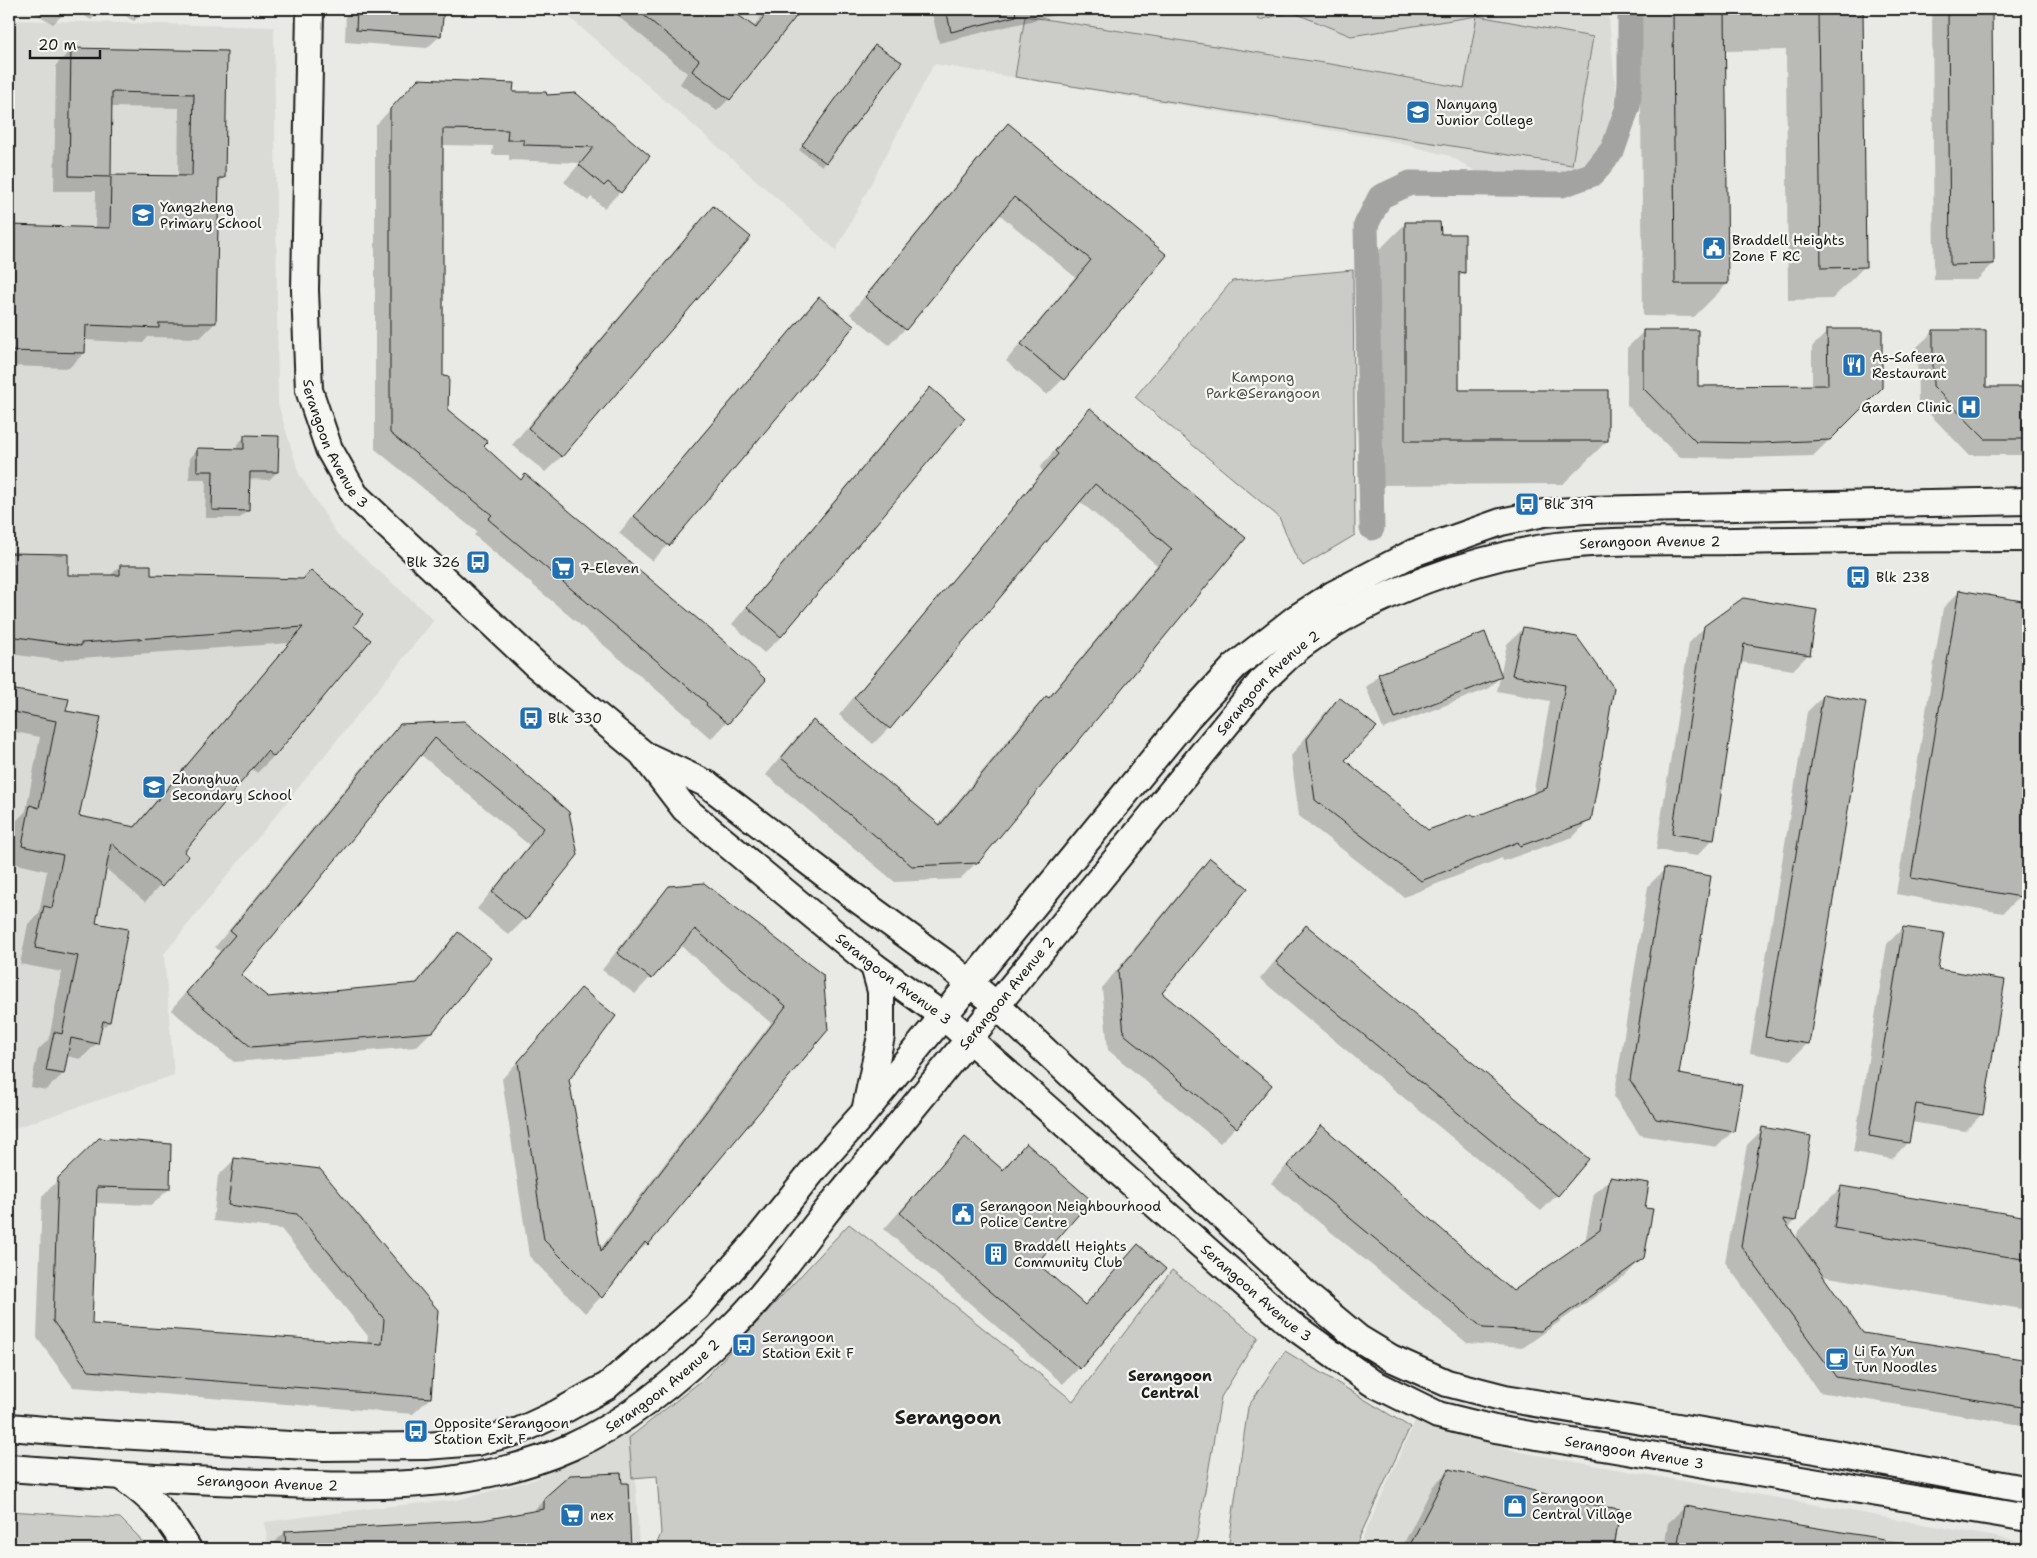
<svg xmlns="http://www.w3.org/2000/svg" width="2037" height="1558" font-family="'Shantell Sans',sans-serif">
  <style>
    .built { fill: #dadad6 }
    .green { fill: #cbcbc7; stroke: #747472 }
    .shadow { fill: #0003; fill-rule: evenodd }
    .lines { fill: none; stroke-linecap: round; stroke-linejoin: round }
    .canal { stroke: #a3a3a1; stroke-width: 25 }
    .building { fill: #b6b6b3; stroke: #1c1c1c; fill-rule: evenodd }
    .secondary-casing { stroke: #1c1c1c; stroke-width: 30 }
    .secondary { stroke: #f6f6f2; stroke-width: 26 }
    .labels { text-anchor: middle; stroke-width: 4.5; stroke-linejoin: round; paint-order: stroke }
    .poi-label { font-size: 14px; fill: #1c1c1c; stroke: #f6f6f2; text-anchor: start }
    .park-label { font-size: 14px; fill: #51514f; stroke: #f6f6f2 }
    .street-label { font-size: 14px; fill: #1c1c1c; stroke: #f6f6f2 }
    .neighbourhood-label { font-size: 15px; font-weight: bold; fill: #1c1c1c; stroke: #f6f6f2 }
    .district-label { font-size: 19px; font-weight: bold; fill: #1c1c1c; stroke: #f6f6f2 }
  </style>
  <rect width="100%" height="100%" fill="#e9e9e5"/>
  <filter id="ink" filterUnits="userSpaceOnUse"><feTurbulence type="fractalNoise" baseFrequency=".02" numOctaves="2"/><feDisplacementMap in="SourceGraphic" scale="10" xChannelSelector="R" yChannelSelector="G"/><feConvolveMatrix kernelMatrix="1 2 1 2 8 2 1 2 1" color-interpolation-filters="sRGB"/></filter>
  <g filter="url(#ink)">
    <g class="built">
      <polygon points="560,9 1608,9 1616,93 1607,132 1601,149 1591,160 1569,170 1547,177 1485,177 1450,156 1383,139 934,64 836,250"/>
      <polygon points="9,20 274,27 278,404 299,474 337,534 434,620 164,954 174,1075 9,1130"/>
      <polygon points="1415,1421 1520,1452 2018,1541 2024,1549 1358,1549"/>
      <polygon points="633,1432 639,1549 268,1549 265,1522 382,1507 457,1500 534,1480"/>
    </g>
    <g class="green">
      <polygon points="1257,9 1492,9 1478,16 1593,37 1572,165 1015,77 1025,16 1336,65 1464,88 1477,16 1351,36 1292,12 1259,20"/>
      <polygon points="1353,270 1355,535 1303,566 1295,555 1279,517 1135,397 1232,281"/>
      <polygon points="849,1224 952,1303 1073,1401 1172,1270 1258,1337 1221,1397 1195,1549 655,1549 661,1533 657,1476 632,1478 629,1438 706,1377"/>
      <polygon points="1285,1351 1410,1427 1354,1549 1228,1549 1248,1407"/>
      <polygon points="9,1511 120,1518 138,1536 147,1549 9,1549"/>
    </g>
    <g class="shadow">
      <polygon points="29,9 69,9 53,24"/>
      <polygon points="74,9 102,9 91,20"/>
      <polygon points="114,9 146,9 134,21"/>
      <polygon points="346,9 443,9 440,36 427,48 345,42"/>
      <polygon points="609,9 728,9 754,27 766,9 800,9 729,99 717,111 680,84 687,73"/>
      <polygon points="931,9 1080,9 939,43"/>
      <polygon points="1130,9 1145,9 1132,12"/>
      <polygon points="1640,9 1862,9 1864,267 1832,299 1788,300 1786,50 1724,51 1727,284 1694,317 1643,316"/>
      <polygon points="1932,9 1991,9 1993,264 1977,280 1934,280"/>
      <polygon points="875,46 825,162 822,166 799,150"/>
      <path d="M71 50 226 52 224 178 217 184 215 323 200 338 148 337 143 343 84 340V353L69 368 9 366V227L95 229 96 191H54L56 65ZM111 107 179 108 178 177 110 176Z"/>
      <polygon points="512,94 546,96 576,95 620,192 604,208 591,197 588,201 564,182 580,163 509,160 509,155 492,155 493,146 442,145 442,377 447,411 520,481 764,680 711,739 691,721 692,720 474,535 477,532 375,449 375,126 402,97"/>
      <polygon points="1008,125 1165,255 1063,379 1047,395 1006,361 1075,277 999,214 905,329 889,345 850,314 992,141"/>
      <polygon points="714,208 562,456 545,472 512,445 697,224"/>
      <polygon points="1406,223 1439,236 1464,272 1458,278 1458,391 1607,441 1563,484 1362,485 1362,267"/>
      <polygon points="819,299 852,327 668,545 652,561 619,533 803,315"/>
      <polygon points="1828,331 1881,388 1813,456 1744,458 1679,457 1627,405 1627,348 1643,332 1697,388 1812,387 1812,347"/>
      <polygon points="1934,331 1984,388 2028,388 2028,455 1969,455 1918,402 1917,347"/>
      <polygon points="930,389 781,637 764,653 732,624 914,405"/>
      <polygon points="1090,410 1244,538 977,862 960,879 895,882 766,775 796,738 813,722 938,825 1030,713 1046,697 1047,699 1157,565 1079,501 889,728 873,744 839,715 1043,471 1040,468 1074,426"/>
      <polygon points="245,437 277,472 269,480 248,479 248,510 240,518 205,518 206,479 189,479 190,457 198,449 237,450 237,444"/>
      <polygon points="9,554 67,555 66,576 110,576 120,566 150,576 352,626 370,640 273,757 257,773 252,768 182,852 187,856 145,902 105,868 94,924 109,1022 99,1031 97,1043 81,1059 66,1056 63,1074 46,1090 31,1087 38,1050 49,1039 62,972 20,964 28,924 39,913 47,871 9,862 9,849 14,823 26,811 40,737 10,731 9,736 9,690 68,700 65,712 77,817 133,828 289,643 66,659 63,661 9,654"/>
      <polygon points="1959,592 2028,603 2028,841 2019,897 2003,913 1896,894 1943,608"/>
      <polygon points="1705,627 1809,654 1793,670 1740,662 1713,839 1697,856 1656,850 1689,643"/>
      <polygon points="1524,628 1577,638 1589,820 1573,837 1503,861 1502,858 1404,897 1299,816 1291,756 1323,715 1339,699 1343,760 1428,832 1473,819 1533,795 1550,701 1497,691 1500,677 1488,689 1383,729 1366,687 1379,675 1500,676 1507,644"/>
      <polygon points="1823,696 1808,1043 1791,1060 1750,1053 1807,712"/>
      <polygon points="464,722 568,813 525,919 509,935 477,909 529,845 420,754 239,975 268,999 414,985 442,950 458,934 432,1031 416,1047 234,1062 171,1010 220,951 215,947 384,741 400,725"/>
      <polygon points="1210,859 1160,994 1236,1127 1220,1143 1108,1050 1102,988 1194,876"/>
      <polygon points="1664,870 1677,1075 1733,1131 1717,1147 1640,1135 1614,1097 1648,886"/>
      <polygon points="670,887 826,1030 647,1244 630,1259 601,1297 585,1313 529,1256 502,1079 582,990 567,1080 600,1249 771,1023 680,945 635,994 602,970 653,904"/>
      <polygon points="1306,926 1557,1195 1541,1211 1260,979 1290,943"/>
      <polygon points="1903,928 1937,970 1981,1115 1965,1131 1911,1122 1908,1142 1892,1159 1853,1152 1887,944"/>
      <polygon points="1321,1126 1513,1293 1585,1242 1594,1194 1611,1178 1644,1209 1643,1257 1627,1274 1524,1347 1467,1343 1271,1183"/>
      <polygon points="1763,1129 1795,1221 1788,1228 1796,1240 1798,1231 1841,1187 2028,1218 2028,1310 1822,1276 1863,1334 2028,1361 2028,1426 1819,1392 1725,1262 1747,1145"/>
      <polygon points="965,1138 1001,1170 1026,1145 1035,1263 1084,1306 1138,1246 1079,1368 1063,1384 884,1229"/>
      <polygon points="100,1140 169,1189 152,1205 96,1203 91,1325 367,1344 368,1336 281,1229 213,1221 218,1176 234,1160 319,1170 430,1398 413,1414 73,1387 37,1338 42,1196"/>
      <polygon points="1449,1470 1581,1504 1618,1510 1613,1549 1401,1549 1433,1486"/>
      <polygon points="627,1485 630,1549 268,1549 285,1532 484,1521 531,1513 545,1499"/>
      <polygon points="1685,1507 1938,1549 1664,1549 1668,1523"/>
    </g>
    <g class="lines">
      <polyline class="canal" points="1372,528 1366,225 1380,197 1410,183 1562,185 1593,174 1613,149 1628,106 1630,82 1630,9"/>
    </g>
    <g class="building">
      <polygon points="357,9 444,9 441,36 356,30"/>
      <polygon points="636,9 730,9 756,28 769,9 802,9 730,100 692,71 699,60"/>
      <polygon points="946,9 1015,9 1016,16 951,32"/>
      <polygon points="1673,9 1725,9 1728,284 1675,284"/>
      <polygon points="1818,9 1863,9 1866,267 1821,268"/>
      <polygon points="1948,9 1992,9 1994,264 1950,265"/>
      <polygon points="875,45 902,62 826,163 802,145"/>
      <path d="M71 48 227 51 225 178H219L216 323H159V328L86 325 85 353 9 351V225L110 228 111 177 69 176ZM112 92 194 94 192 176 111 175Z"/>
      <polygon points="418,79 514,83 513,92 546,92 547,95 576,93 650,156 621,193 608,182 604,186 579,165 594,147 524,145 524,140 507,140 508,130 443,129 443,376 449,377 448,410 488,442 484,446 521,480 525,474 736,651 766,680 728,724 706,705 707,703 488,519 492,515 390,433 390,109"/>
      <polygon points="1008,123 1167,255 1064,380 1021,344 1091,260 1014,197 906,330 865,297"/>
      <polygon points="713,206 751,237 562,457 528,428"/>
      <polygon points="1405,222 1440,222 1441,234 1465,234 1465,273 1459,272 1459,390 1608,390 1608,441 1405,441"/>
      <polygon points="819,297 854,326 669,546 634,516"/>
      <polygon points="1827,329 1882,329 1882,388 1830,440 1761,443 1696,442 1643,388 1643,330 1698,330 1698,386 1828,385"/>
      <polygon points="1933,330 1986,330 1986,387 2028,387 2028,439 1985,439 1933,386"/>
      <polygon points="930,387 965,418 781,637 747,607"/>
      <polygon points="1090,408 1246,538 978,863 912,866 781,758 813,720 940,825 1046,696 1049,698 1172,549 1095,484 890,729 854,698 1058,454 1055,451"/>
      <polygon points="244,435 279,436 278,472 250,472 249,511 212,510 213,471 197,471 197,448 244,449"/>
      <polygon points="9,553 68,554 68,575 120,575 120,565 151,565 151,575 303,579 311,570 363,614 354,626 371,640 274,757 267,751 184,852 189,856 162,887 111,843 96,923 128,929 110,1022 103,1021 98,1044 71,1038 64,1074 46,1071 54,1032 62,1034 78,956 35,948 44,906 52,908 63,855 22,846 30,805 39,808 56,721 9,711 9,689 69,699 66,711 101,717 79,816 135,827 303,627 81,643 81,646 9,636"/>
      <polygon points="1959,590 2028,602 2028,849 2021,897 1911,878"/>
      <polygon points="1743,598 1817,610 1810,655 1744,644 1714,840 1672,834 1704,626"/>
      <polygon points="1523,627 1577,637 1614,688 1591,821 1520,846 1518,842 1421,881 1315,800 1307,739 1339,697 1377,727 1345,760 1428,830 1472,814 1474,817 1547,788 1565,685 1512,675"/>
      <polygon points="1485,632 1502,677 1395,718 1378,674"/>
      <polygon points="1823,694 1866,702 1809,1044 1765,1037"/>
      <polygon points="464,721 569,812 578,855 526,920 492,892 544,828 435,738 241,975 268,997 417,983 458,932 491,958 433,1032 251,1047 186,993 235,935 230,931 400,724"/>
      <polygon points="1210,858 1248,888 1162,993 1272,1085 1237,1128 1124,1034 1118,971"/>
      <polygon points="1664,868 1711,876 1679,1074 1742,1085 1734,1132 1656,1119 1630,1080"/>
      <polygon points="704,883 823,975 828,1030 648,1245 645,1242 602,1298 544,1240 518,1062 581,988 616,1016 569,1080 601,1251 786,1006 695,929 652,979 617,953 669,886"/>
      <polygon points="1306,925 1589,1159 1558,1196 1276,962"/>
      <polygon points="1903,927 1944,933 1938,969 2005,980 1983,1115 1916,1104 1909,1143 1869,1136"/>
      <polygon points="1321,1125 1513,1291 1600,1230 1610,1177 1649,1183 1645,1208 1653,1209 1644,1258 1541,1331 1483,1328 1287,1166"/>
      <polygon points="1762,1127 1811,1136 1796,1221 1783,1219 1863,1333 2028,1360 2028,1408 1836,1377 1741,1246"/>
      <polygon points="965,1137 1003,1170 1026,1143 1091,1200 1037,1263 1085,1305 1138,1244 1166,1269 1080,1369 900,1213"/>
      <polygon points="99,1138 171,1144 170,1189 97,1187 92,1324 382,1344 384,1319 297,1214 228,1205 234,1158 320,1169 438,1310 431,1398 89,1371 53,1321 58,1178"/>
      <polygon points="1841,1186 2028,1217 2028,1260 1834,1228"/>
      <polygon points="1449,1469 1581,1503 1620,1509 1614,1549 1408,1549"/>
      <polygon points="621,1473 622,1483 628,1483 631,1549 286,1549 285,1531 483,1520 544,1509 544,1498 570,1475"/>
      <polygon points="1684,1506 1884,1539 1883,1549 1677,1549"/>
    </g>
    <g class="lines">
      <g class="secondary-casing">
        <g id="secondary">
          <path id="s1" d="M310 9 305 290 309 390 329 449 355 495 536 665 642 753 685 809 874 966 943 1016 1289 1323 1371 1382 1438 1415 1495 1429 2028 1518"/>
          <polyline points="647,756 707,784 856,898 948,965 996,1005 1310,1298 1358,1338 1391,1358 1447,1383 1505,1398 1838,1454 2028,1490"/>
          <polyline points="866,1107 881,1036 881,991 874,966"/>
          <polyline points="9,1427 68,1432 324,1447 426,1446 477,1442 519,1431 558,1413 607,1386 697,1308 758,1239 815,1168 864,1113 1188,717 1235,666 1295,619 1334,594 1413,553 1501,522 1544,513 1586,510 2028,501"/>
          <path id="s2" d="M9 1468C86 1474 162 1479 240 1482 351 1487 467 1494 571 1447 630 1421 687 1372 732 1327 774 1286 805 1236 843 1191 854 1177 867 1163 879 1149L1261 682C1276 669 1290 653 1306 642 1374 593 1474 557 1557 546 1615 539 1675 542 1734 541 1832 539 1930 538 2028 538"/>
          <path d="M122 1477C155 1500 167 1515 188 1549"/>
        </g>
      </g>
      <use href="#secondary" class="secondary"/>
    </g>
  </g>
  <defs>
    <g id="university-square" transform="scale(1.25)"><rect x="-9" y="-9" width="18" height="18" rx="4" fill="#1f6fb2" stroke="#f6f6f2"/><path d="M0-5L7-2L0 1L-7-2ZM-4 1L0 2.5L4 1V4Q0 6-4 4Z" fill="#fff"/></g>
    <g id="school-square" transform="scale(1.25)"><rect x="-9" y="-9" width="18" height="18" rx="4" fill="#1f6fb2" stroke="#f6f6f2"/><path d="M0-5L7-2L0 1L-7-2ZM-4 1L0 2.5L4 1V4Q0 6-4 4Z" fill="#fff"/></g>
    <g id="civic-square" transform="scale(1.25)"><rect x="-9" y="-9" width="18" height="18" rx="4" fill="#1f6fb2" stroke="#f6f6f2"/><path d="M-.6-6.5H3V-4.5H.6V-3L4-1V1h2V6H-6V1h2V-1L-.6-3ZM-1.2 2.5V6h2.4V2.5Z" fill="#fff"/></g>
    <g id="restaurant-square" transform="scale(1.25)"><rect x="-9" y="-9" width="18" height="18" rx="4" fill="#1f6fb2" stroke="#f6f6f2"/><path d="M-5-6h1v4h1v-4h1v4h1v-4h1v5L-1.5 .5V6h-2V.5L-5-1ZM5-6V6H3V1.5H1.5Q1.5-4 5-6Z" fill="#fff"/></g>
    <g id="hospital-square" transform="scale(1.25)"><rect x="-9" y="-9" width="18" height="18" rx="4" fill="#1f6fb2" stroke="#f6f6f2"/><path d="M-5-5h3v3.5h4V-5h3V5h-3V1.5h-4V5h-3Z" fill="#fff"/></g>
    <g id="bus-square" transform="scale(1.25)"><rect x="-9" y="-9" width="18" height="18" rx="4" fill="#1f6fb2" stroke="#f6f6f2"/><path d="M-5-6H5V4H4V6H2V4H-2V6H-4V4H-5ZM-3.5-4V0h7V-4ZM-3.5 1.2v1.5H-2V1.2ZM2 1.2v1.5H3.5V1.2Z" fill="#fff"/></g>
    <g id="supermarket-square" transform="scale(1.25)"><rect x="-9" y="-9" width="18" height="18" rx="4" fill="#1f6fb2" stroke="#f6f6f2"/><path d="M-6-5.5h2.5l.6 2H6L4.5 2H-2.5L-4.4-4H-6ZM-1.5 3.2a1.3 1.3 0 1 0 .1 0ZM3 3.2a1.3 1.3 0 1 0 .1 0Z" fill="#fff"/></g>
    <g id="building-square" transform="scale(1.25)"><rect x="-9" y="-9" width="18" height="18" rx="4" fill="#1f6fb2" stroke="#f6f6f2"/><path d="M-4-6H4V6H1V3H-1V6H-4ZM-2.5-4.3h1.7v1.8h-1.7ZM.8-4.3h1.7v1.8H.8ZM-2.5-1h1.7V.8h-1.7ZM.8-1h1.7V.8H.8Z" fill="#fff"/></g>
    <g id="cafe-square" transform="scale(1.25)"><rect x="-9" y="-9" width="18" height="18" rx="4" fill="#1f6fb2" stroke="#f6f6f2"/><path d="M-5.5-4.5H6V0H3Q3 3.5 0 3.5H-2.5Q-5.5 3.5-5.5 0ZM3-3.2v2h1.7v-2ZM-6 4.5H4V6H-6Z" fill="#fff"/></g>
    <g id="shop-square" transform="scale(1.25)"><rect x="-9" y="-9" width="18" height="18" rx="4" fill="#1f6fb2" stroke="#f6f6f2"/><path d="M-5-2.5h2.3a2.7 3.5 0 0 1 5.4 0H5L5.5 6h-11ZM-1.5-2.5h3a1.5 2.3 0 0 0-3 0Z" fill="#fff"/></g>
  </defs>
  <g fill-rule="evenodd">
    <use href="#university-square" x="1418" y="112"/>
    <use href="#school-square" x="143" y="215"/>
    <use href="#civic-square" x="1714" y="248"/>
    <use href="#restaurant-square" x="1854" y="365"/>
    <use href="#hospital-square" x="1969" y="407"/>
    <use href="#bus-square" x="1527" y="504"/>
    <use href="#bus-square" x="478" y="562"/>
    <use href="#supermarket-square" x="563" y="568"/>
    <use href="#bus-square" x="1858" y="577"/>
    <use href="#bus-square" x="531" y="718"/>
    <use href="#school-square" x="154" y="787"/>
    <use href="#civic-square" x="963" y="1214"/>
    <use href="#building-square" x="996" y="1254"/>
    <use href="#bus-square" x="744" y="1345"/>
    <use href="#cafe-square" x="1837" y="1359"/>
    <use href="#bus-square" x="416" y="1431"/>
    <use href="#shop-square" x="1515" y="1506"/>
    <use href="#supermarket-square" x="572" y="1515"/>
  </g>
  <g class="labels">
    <g class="poi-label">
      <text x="1436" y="109">Nanyang<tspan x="1436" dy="16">Junior College</tspan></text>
      <text x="160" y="212">Yangzheng<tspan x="160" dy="16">Primary School</tspan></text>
      <text x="1732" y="245">Braddell Heights<tspan x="1732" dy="16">Zone F RC</tspan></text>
      <text x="1872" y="362">As-Safeera<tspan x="1872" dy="16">Restaurant</tspan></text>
      <text x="1952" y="412" text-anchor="end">Garden Clinic</text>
      <text x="1544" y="509">Blk 319</text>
      <text x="460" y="567" text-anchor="end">Blk 326</text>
      <text x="580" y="573">7-Eleven</text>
      <text x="1876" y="582">Blk 238</text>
      <text x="548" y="723">Blk 330</text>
      <text x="172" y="784">Zhonghua<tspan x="172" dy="16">Secondary School</tspan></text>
      <text x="980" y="1211">Serangoon Neighbourhood<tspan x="980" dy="16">Police Centre</tspan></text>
      <text x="1014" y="1251">Braddell Heights<tspan x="1014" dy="16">Community Club</tspan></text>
      <text x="762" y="1342">Serangoon<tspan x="762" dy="16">Station Exit F</tspan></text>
      <text x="1854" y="1356">Li Fa Yun<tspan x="1854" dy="16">Tun Noodles</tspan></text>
      <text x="434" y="1428">Opposite Serangoon<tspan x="434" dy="16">Station Exit F</tspan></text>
      <text x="1532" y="1503">Serangoon<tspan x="1532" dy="16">Central Village</tspan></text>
      <text x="590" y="1520">nex</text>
    </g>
    <g class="park-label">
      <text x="1263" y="382">Kampong<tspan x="1263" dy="16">Park@Serangoon</tspan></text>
    </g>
    <g class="street-label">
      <text dy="5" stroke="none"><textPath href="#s1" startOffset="441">Serangoon Avenue 3</textPath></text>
      <text dy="5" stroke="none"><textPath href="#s2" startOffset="2028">Serangoon Avenue 2</textPath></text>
      <text dy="5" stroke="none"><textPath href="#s2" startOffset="1608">Serangoon Avenue 2</textPath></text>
      <text dy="5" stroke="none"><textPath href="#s1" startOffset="1222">Serangoon Avenue 3</textPath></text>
      <text dy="5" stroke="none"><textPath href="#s2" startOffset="1202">Serangoon Avenue 2</textPath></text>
      <text dy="5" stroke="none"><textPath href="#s1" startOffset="1702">Serangoon Avenue 3</textPath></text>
      <text dy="5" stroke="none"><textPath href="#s2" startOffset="678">Serangoon Avenue 2</textPath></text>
      <text dy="5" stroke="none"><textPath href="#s1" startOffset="2122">Serangoon Avenue 3</textPath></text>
      <text dy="5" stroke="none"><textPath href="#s2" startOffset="259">Serangoon Avenue 2</textPath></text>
    </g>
    <g class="neighbourhood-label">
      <text x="1170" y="1381">Serangoon<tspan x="1170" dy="17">Central</tspan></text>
    </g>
    <g class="district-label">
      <text x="948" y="1424">Serangoon</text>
    </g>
  </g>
  <rect width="2037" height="1558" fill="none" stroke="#f6f6f2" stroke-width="30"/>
  <rect x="15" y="15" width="2007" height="1528" fill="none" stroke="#1c1c1c" stroke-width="2" filter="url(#ink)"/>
  <path d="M30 50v8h70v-8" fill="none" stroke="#1c1c1c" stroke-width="2.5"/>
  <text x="38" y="50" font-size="15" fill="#1c1c1c" stroke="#f6f6f2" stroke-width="4" paint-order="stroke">20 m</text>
</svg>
